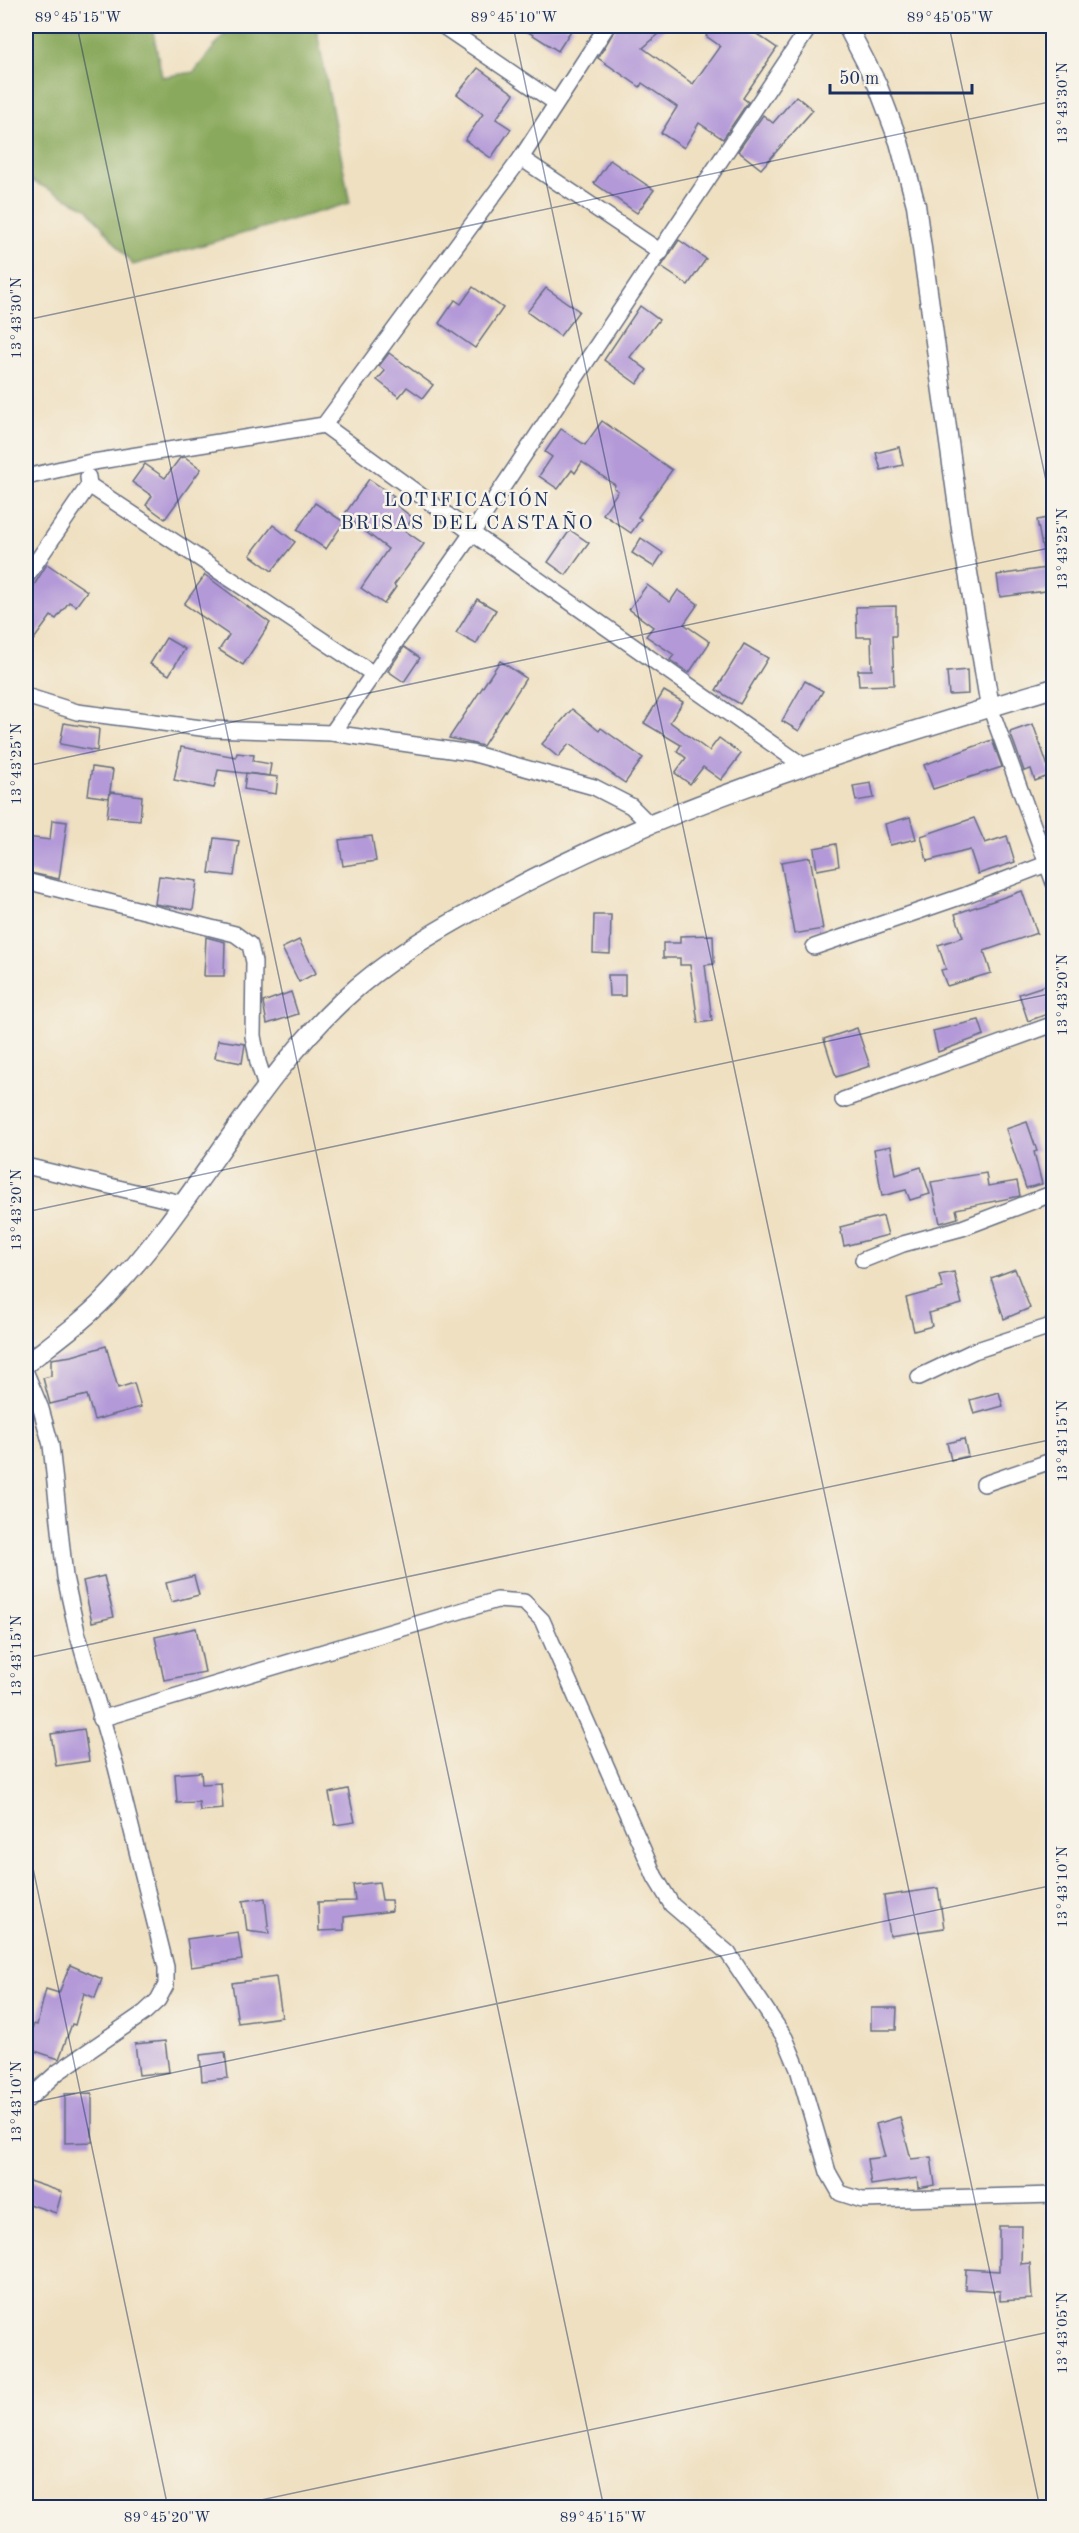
<svg xmlns="http://www.w3.org/2000/svg" width="1079" height="2533" font-family="'Old Standard TT',serif">
  <style>
    .forest { fill: #89a95c; stroke: #526c5d; stroke-width: 1.5 }
    .building { fill: #b399d8 }
    .lines { fill: none; stroke-linecap: round; stroke-linejoin: round }
    .minor-casing { stroke: #656d81; stroke-width: 18 }
    .tertiary-casing { stroke: #656d81; stroke-width: 21 }
    .minor { stroke: #fff; stroke-width: 15 }
    .tertiary { stroke: #fff; stroke-width: 18 }
    .ticks { fill: none; stroke: #1b2f5e; stroke-width: 1.5; stroke-opacity: 0.45 }
    .labels { text-anchor: middle; stroke-width: 5; stroke-linejoin: round; paint-order: stroke }
    .neighbourhood-label { font-size: 20px; letter-spacing: 1.5px; fill: #1b2f5e; stroke: #f7f3e8 }
    .neatline { fill: none; stroke: #1b2f5e; stroke-width: 2 }
    .ticks-label { font-size: 15px; text-anchor: middle; fill: #1b2f5e }
  </style>
  <rect width="100%" height="100%" fill="#f7f3e8"/>
  <filter id="ink" filterUnits="userSpaceOnUse"><feTurbulence type="fractalNoise" baseFrequency=".0167" numOctaves="2"/><feDisplacementMap in="SourceGraphic" scale="12" xChannelSelector="R" yChannelSelector="G"/><feConvolveMatrix kernelMatrix="1 2 1 2 8 2 1 2 1" color-interpolation-filters="sRGB"/></filter>
  <filter id="wash" filterUnits="userSpaceOnUse"><feTurbulence type="fractalNoise" baseFrequency=".008" numOctaves="4" result="noise"/><feDisplacementMap in="SourceGraphic" scale="24" xChannelSelector="R" yChannelSelector="G"/><feGaussianBlur stdDeviation="1.35" result="paint"/><feColorMatrix in="noise" values="0 0 0 0 0 0 0 0 0 0 0 0 0 0 0 0 0 1.4 0 .05"/><feComposite in="paint" operator="in"/></filter>
  <g filter="url(#wash)">
    <rect width="100%" height="100%" fill="#efe0c1"/>
    <polygon class="forest" points="26,26 152,26 162,77 194,72 231,26 316,26 350,203 133,265 87,208 26,178"/>
    <g id="blocks">
      <g class="building">
        <polygon points="519,26 574,26 558,51"/>
        <polygon points="617,26 668,26 643,48 693,84 720,46 706,36 713,26 745,26 777,48 743,98 748,102 723,139 699,123 684,148 661,133 677,107 642,83 640,87 598,58"/>
        <polygon points="478,68 514,94 496,119 511,129 491,158 465,140 483,114 457,94"/>
        <polygon points="796,96 813,110 761,169 738,151 763,115 773,123"/>
        <polygon points="610,160 654,190 637,213 594,183"/>
        <polygon points="679,240 706,259 688,285 661,267"/>
        <polygon points="473,287 503,308 475,348 439,323 455,300 461,304"/>
        <polygon points="546,288 579,311 560,336 527,312"/>
        <polygon points="640,306 659,320 630,357 647,370 637,384 604,360"/>
        <polygon points="389,353 433,385 423,398 407,387 399,397 377,380 385,371 379,366"/>
        <polygon points="602,421 672,470 638,517 641,519 631,533 603,514 618,491 614,488 615,485 582,462 575,473 572,470 558,489 539,476 552,457 545,452 561,429 585,445"/>
        <polygon points="899,447 903,465 881,470 876,453"/>
        <polygon points="185,457 201,469 165,519 146,505 152,496 132,482 145,464 165,478 180,458"/>
        <polygon points="369,479 394,496 391,501 413,518 404,530 424,544 394,585 396,587 384,604 361,588 388,549 344,515"/>
        <polygon points="315,503 344,522 326,549 297,530"/>
        <polygon points="1053,517 1053,590 1000,597 997,575 1046,568 1037,520"/>
        <polygon points="273,525 295,542 272,571 250,555"/>
        <polygon points="570,530 589,543 566,575 548,562"/>
        <polygon points="641,538 663,553 654,567 632,553"/>
        <polygon points="47,564 87,591 76,606 69,602 56,619 51,616 26,650 26,598"/>
        <polygon points="205,575 270,623 243,665 219,650 229,635 184,604"/>
        <polygon points="647,585 670,602 678,590 698,604 684,624 710,642 689,673 670,660 674,655 646,636 653,627 629,609"/>
        <polygon points="477,599 496,610 476,644 456,633"/>
        <polygon points="896,606 896,636 892,636 894,685 859,686 858,670 872,670 871,637 857,637 856,607"/>
        <polygon points="166,638 185,649 169,675 150,664"/>
        <polygon points="744,644 768,658 740,704 716,690"/>
        <polygon points="404,647 420,658 404,682 388,671"/>
        <polygon points="500,661 526,678 483,746 449,738"/>
        <polygon points="967,670 968,694 949,695 947,672"/>
        <polygon points="805,681 823,691 799,731 782,721"/>
        <polygon points="664,691 683,702 670,722 709,751 719,738 741,754 721,780 703,767 690,784 675,773 686,758 677,751 681,745 644,723"/>
        <polygon points="572,709 599,731 601,728 643,758 625,783 569,744 558,757 542,744"/>
        <polygon points="64,723 99,729 97,751 60,744"/>
        <polygon points="1033,724 1051,775 1035,781 1031,769 1024,771 1010,732"/>
        <polygon points="992,740 1002,767 933,789 924,765"/>
        <polygon points="181,747 236,757 237,753 254,755 253,761 271,764 269,776 218,770 214,788 174,780"/>
        <polygon points="92,767 113,770 109,798 88,795"/>
        <polygon points="246,773 278,777 276,794 244,789"/>
        <polygon points="871,783 874,798 856,801 853,786"/>
        <polygon points="110,792 142,796 140,820 107,817"/>
        <polygon points="910,817 916,839 890,845 885,824"/>
        <polygon points="974,818 985,843 1007,836 1015,862 978,874 970,850 927,861 921,836"/>
        <polygon points="52,820 67,822 59,879 26,872 26,837 50,840"/>
        <polygon points="372,836 376,861 343,866 339,840"/>
        <polygon points="214,838 239,841 234,876 209,873"/>
        <polygon points="836,844 839,866 817,870 814,848"/>
        <polygon points="810,857 823,929 794,934 781,862"/>
        <polygon points="159,876 197,881 193,910 155,904"/>
        <polygon points="1022,891 1037,933 984,951 991,973 947,986 941,970 946,969 938,945 963,937 955,914"/>
        <polygon points="594,915 611,915 610,954 593,953"/>
        <polygon points="713,935 714,964 705,965 712,1021 698,1023 690,965 680,965 680,958 663,958 663,943 680,943 680,936"/>
        <polygon points="206,937 225,942 224,976 204,976"/>
        <polygon points="299,940 316,973 299,982 282,948"/>
        <polygon points="608,975 625,975 625,996 609,996"/>
        <polygon points="1047,985 1053,1012 1028,1021 1019,994"/>
        <polygon points="291,992 298,1014 267,1024 263,1002"/>
        <polygon points="979,1020 984,1035 938,1052 933,1031"/>
        <polygon points="857,1028 870,1066 836,1077 824,1039"/>
        <polygon points="218,1040 245,1044 242,1063 215,1058"/>
        <polygon points="1027,1122 1037,1151 1034,1152 1042,1184 1026,1188 1006,1129"/>
        <polygon points="891,1146 896,1175 921,1167 930,1194 910,1200 906,1190 882,1196 874,1149"/>
        <polygon points="986,1173 988,1186 1017,1181 1020,1196 956,1209 958,1218 940,1223 931,1182"/>
        <polygon points="883,1216 888,1235 844,1246 840,1227"/>
        <polygon points="1015,1269 1030,1308 1004,1319 991,1278"/>
        <polygon points="954,1272 962,1304 929,1313 932,1326 914,1331 906,1298 943,1288 939,1275"/>
        <polygon points="106,1346 118,1388 134,1383 141,1407 94,1420 87,1395 50,1404 43,1378 51,1376 51,1359 72,1356"/>
        <polygon points="999,1392 1003,1406 974,1414 970,1400"/>
        <polygon points="964,1439 968,1456 951,1460 947,1443"/>
        <polygon points="104,1576 114,1617 92,1622 83,1581"/>
        <polygon points="194,1576 199,1595 171,1602 166,1583"/>
        <polygon points="196,1628 205,1672 164,1680 155,1637"/>
        <polygon points="84,1729 89,1761 56,1766 51,1734"/>
        <polygon points="201,1772 202,1784 221,1783 223,1809 200,1811 199,1802 177,1803 175,1774"/>
        <polygon points="348,1789 355,1822 335,1825 329,1793"/>
        <polygon points="379,1882 382,1900 391,1900 392,1911 344,1917 344,1930 319,1931 318,1902 355,1901 353,1885"/>
        <polygon points="938,1888 944,1928 890,1936 884,1896"/>
        <polygon points="265,1898 269,1934 247,1931 243,1901"/>
        <polygon points="238,1932 242,1960 191,1967 187,1939"/>
        <polygon points="70,1965 102,1979 95,1998 84,1993 75,2025 72,2024 59,2059 26,2048 34,2024 37,2025 46,1989 59,1993"/>
        <polygon points="276,1977 282,2017 238,2023 232,1983"/>
        <polygon points="871,2008 897,2008 896,2030 871,2030"/>
        <polygon points="165,2041 169,2072 139,2075 135,2044"/>
        <polygon points="225,2052 228,2078 202,2081 200,2055"/>
        <polygon points="92,2093 92,2142 65,2143 65,2094"/>
        <polygon points="900,2117 911,2159 931,2157 935,2185 918,2188 917,2178 871,2185 867,2159 885,2157 876,2124"/>
        <polygon points="26,2180 62,2192 56,2213 26,2203"/>
        <polygon points="999,2226 1022,2226 1021,2264 1030,2263 1032,2299 1000,2301 1000,2291 965,2289 966,2269 999,2271"/>
      </g>
    </g>
  </g>
  <g filter="url(#ink)">
    <use href="#blocks" fill-opacity="0" stroke="#656d81" stroke-width="1.5"/>
    <g class="lines">
      <g class="minor-casing">
        <g id="minor">
          <polyline points="443,26 556,103"/>
          <polyline points="521,158 661,252"/>
          <polyline points="324,425 472,533 805,767"/>
          <polyline points="26,477 87,463 324,425 521,158 607,26"/>
          <polyline points="89,485 372,673"/>
          <polyline points="26,577 89,485 88,477"/>
          <polyline points="26,696 77,712 209,729 332,733 471,753 594,787 631,806 648,823"/>
          <polyline points="990,707 1054,883"/>
          <polyline points="332,733 472,533 810,26"/>
          <polyline points="26,881 235,934 250,945 254,962 253,1036 258,1062 266,1087"/>
          <polyline points="814,947 966,895 1054,861"/>
          <polyline points="843,1100 1054,1024"/>
          <polyline points="26,1166 181,1203"/>
          <polyline points="863,1260 903,1244 962,1228 1054,1193"/>
          <polyline points="26,1373 41,1409 51,1445 65,1577 77,1632 116,1767 166,1967 166,1985 158,2000 144,2013 58,2072 26,2101"/>
          <polyline points="919,1377 974,1351 1054,1325"/>
          <polyline points="984,1484 1054,1460"/>
          <polyline points="100,1719 497,1600 524,1602 542,1620 655,1877 672,1905 728,1953 785,2038 798,2069 828,2172 840,2193 862,2200 1054,2195"/>
        </g>
      </g>
      <g class="tertiary-casing">
        <g id="tertiary">
          <polyline points="847,26 877,84 899,142 916,205 962,536 990,707"/>
          <path d="M26 1364C55 1341 88 1318 113 1290 197 1200 252 1086 342 1001 385 960 438 930 489 902 665 804 862 746 1054 688"/>
        </g>
      </g>
      <use href="#minor" class="minor"/>
      <use href="#tertiary" class="tertiary"/>
    </g>
  </g>
  <path class="ticks" d="M77 26 604 2508M513 26 1040 2508M949 26 1054 518M26 320 1054 101M26 766 1054 547M26 1212 1054 993M26 1658 1054 1439M26 1835 168 2508M26 2104 1054 1885M223 2508 1054 2331"/>
  <g class="labels">
    <g class="neighbourhood-label">
      <text x="467" y="506">LOTIFICACIÓN<tspan x="467" dy="23">BRISAS DEL CASTAÑO</tspan></text>
    </g>
  </g>
  <rect width="1079" height="2533" fill="none" stroke="#f7f3e8" stroke-width="66"/>
  <path d="M830 84v9h142v-9" fill="none" stroke="#1b2f5e" stroke-width="3"/>
  <text x="839" y="84" font-size="18" fill="#1b2f5e" stroke="#f7f3e8" stroke-width="4.5" paint-order="stroke">50 m</text>
  <rect x="33" y="33" width="1013" height="2467" class="neatline"/>
  <g class="ticks-label">
    <text x="78" y="22">89°45'15"W</text>
    <text x="514" y="22">89°45'10"W</text>
    <text x="950" y="22">89°45'05"W</text>
    <text transform="translate(1062 103) rotate(-90)" y="5">13°43'30"N</text>
    <text transform="translate(16 318) rotate(-90)" y="5">13°43'30"N</text>
    <text transform="translate(1062 549) rotate(-90)" y="5">13°43'25"N</text>
    <text transform="translate(16 764) rotate(-90)" y="5">13°43'25"N</text>
    <text transform="translate(1062 995) rotate(-90)" y="5">13°43'20"N</text>
    <text transform="translate(16 1210) rotate(-90)" y="5">13°43'20"N</text>
    <text transform="translate(1062 1441) rotate(-90)" y="5">13°43'15"N</text>
    <text transform="translate(16 1656) rotate(-90)" y="5">13°43'15"N</text>
    <text transform="translate(1062 1887) rotate(-90)" y="5">13°43'10"N</text>
    <text transform="translate(16 2102) rotate(-90)" y="5">13°43'10"N</text>
    <text transform="translate(1062 2333) rotate(-90)" y="5">13°43'05"N</text>
    <text x="167" y="2522">89°45'20"W</text>
    <text x="603" y="2522">89°45'15"W</text>
  </g>
</svg>
